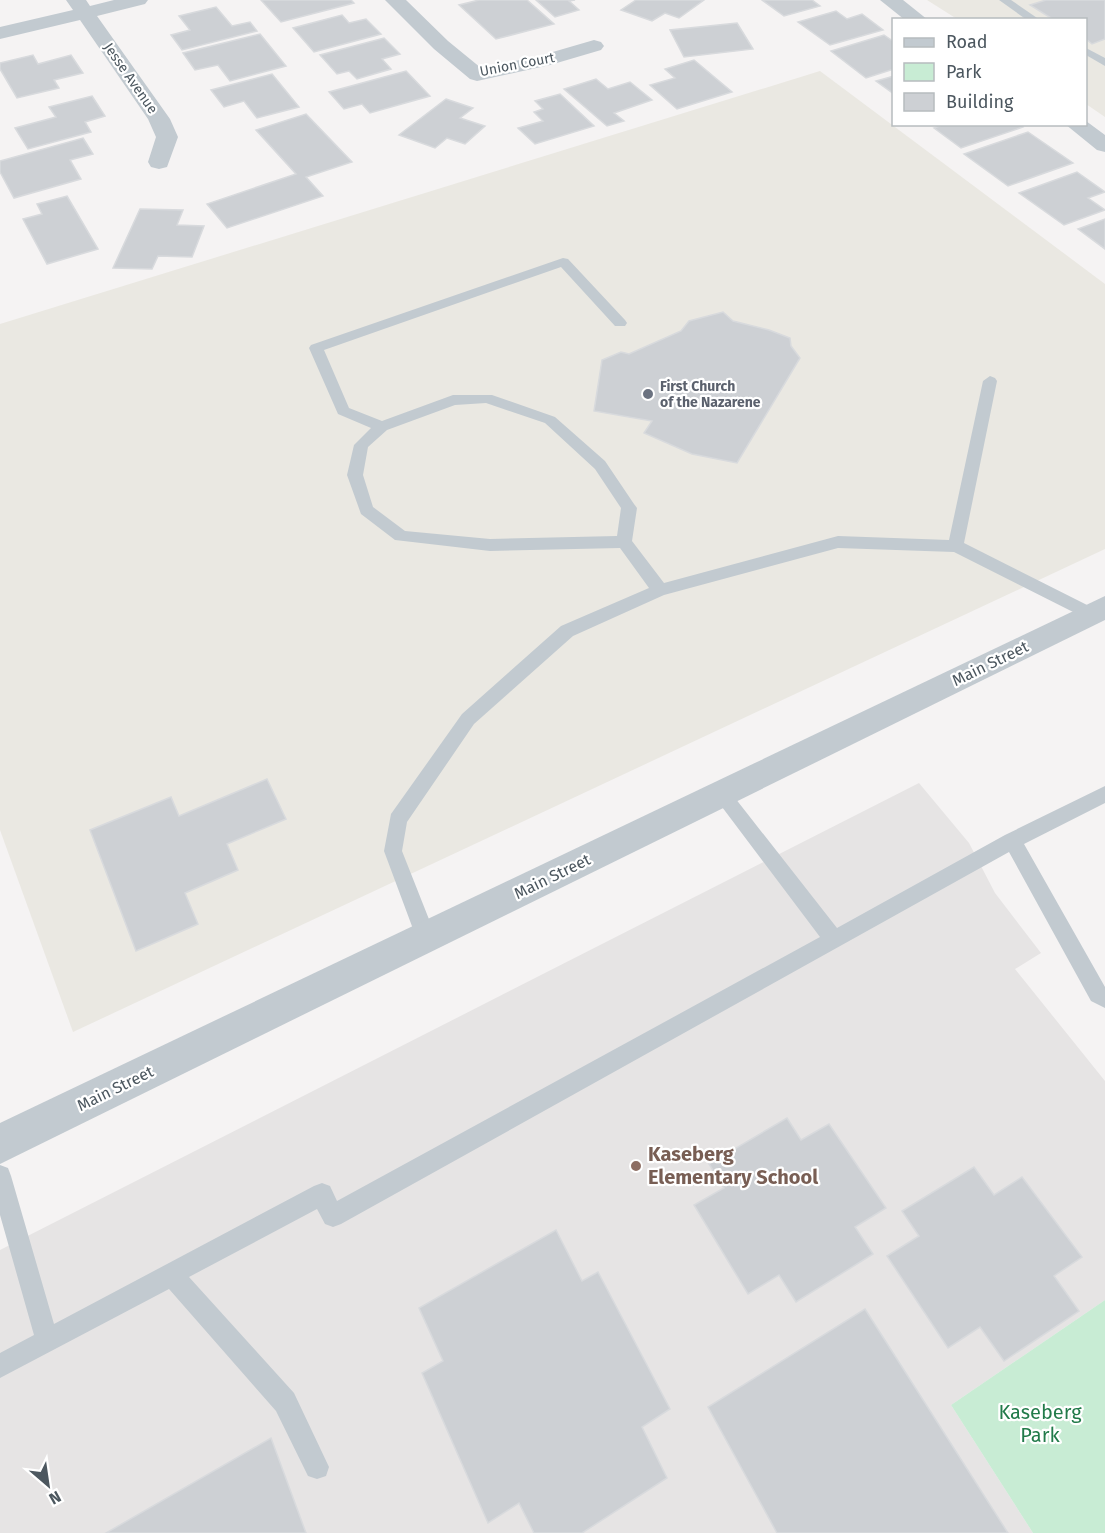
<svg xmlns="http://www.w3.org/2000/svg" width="1105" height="1533" font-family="'Fira Sans',sans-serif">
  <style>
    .commercial { fill: #eae8e2 }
    .education { fill: #e6e4e4 }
    .green { fill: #c8ecd4 }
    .building { fill: #cdd0d4; stroke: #d8dadd; stroke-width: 1.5 }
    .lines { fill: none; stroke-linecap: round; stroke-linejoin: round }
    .service { fill: #c2cad0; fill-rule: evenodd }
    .minor { fill: #c2cad0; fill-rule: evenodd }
    .tertiary { fill: #c2cad0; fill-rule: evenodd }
    .worship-dot { fill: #6b7280; stroke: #fff; stroke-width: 2 }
    .education-dot { fill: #8d6e63; stroke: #fff; stroke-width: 2 }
    .labels { text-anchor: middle; stroke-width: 4.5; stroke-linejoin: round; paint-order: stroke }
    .far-street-label { font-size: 14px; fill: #4c575f; stroke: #fff }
    .far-worship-label { font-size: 14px; font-weight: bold; fill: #5b616d; stroke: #fff; text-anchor: start }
    .street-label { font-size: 16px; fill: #4c575f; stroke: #fff }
    .near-education-label { font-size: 20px; font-weight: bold; fill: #785e54; stroke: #fff; text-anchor: start }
    .near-park-label { font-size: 20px; fill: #227b4a; stroke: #fff }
  </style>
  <rect width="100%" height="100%" fill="#f5f3f3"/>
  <g class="commercial">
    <polygon points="927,0 1105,0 1105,117 1086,104 1086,20 957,19"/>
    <polygon points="820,71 1105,284 1105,549 73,1032 0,830 0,324"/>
  </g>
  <polygon class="education" points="919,783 969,843 995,893 1041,953 1015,969 1105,1081 1105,1300 951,1405 1033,1533 0,1533 0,1250"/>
  <polygon class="green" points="1105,1300 1105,1533 1033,1533 951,1405"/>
  <g class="building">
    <polygon points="261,0 351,0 354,3 281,22"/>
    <polygon points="479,0 527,0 554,24 496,39 459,5"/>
    <polygon points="536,0 575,0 569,1 579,10 555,17"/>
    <polygon points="636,0 704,0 679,18 665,13 652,21 621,10"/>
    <polygon points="762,0 812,0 820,6 784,16"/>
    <polygon points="1046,0 1105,0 1105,39 1092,44 1086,39 1086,20 1054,20 1030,5"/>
    <polygon points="216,7 232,26 250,22 257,31 182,50 171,35 190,30 179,16"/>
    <polygon points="836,11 847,19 862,14 883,30 830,45 798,22"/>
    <polygon points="342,15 349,23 366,19 381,34 314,52 293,28"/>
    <polygon points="737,23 753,49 684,57 670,30"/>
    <polygon points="260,34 286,66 230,81 218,65 195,70 183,53"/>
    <polygon points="884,35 894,42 894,69 866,78 831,51"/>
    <polygon points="384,38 400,54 382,59 391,69 357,79 349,71 337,74 320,55"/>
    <polygon points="33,55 38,64 71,55 83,73 54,80 59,88 17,98 0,69 0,63"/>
    <polygon points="694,60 732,92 677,109 650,85 675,78 665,69"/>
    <polygon points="406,71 430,96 370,113 362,104 344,109 329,92"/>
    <polygon points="272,74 299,107 257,118 244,101 224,107 211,90"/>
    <polygon points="894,76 894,94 876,81"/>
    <polygon points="596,79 608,89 630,82 652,100 614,113 624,121 607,126 564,89"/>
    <polygon points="560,94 594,126 535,144 518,128 543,121 534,112 543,109 535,101"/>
    <polygon points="92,96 105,116 85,122 91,132 28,149 15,128 56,117 49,107"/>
    <polygon points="446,99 473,108 460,118 485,126 465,144 447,138 435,148 399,135"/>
    <polygon points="306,114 352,162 306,177 323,196 227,228 207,204 296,174 256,130"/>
    <polygon points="945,124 1020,124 1023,127 961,148 934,128"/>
    <polygon points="1028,132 1073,163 1008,186 964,154"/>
    <polygon points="83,138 93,154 70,160 81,179 14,198 0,172 0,161"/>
    <polygon points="1077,172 1105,192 1088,198 1105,210 1064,225 1019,193"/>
    <polygon points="67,196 98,249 47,264 23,219 42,214 37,204"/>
    <polygon points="140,209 183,210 177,225 204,226 192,257 158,256 152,269 113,268"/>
    <polygon points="1105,219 1105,249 1078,229"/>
    <polygon points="723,312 733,321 769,330 790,338 791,346 800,358 737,463 692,454 644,433 652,421 594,411 602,360 621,352 629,354 681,331 689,321"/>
    <polygon points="267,779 286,819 227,844 238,870 185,893 198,924 136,951 90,830 171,797 179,816"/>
    <polygon points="787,1118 801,1140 829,1124 886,1208 855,1227 873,1254 796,1302 779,1275 748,1294 694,1205 724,1188 709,1164"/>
    <polygon points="974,1167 994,1195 1022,1177 1082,1257 1054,1276 1079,1311 1004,1361 980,1327 948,1348 887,1256 919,1236 902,1211"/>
    <polygon points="556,1230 582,1281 598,1272 670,1409 642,1427 667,1478 582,1533 534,1533 519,1503 488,1523 422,1373 443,1361 419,1308"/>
    <polygon points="865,1309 1008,1533 777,1533 708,1407"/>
    <polygon points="271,1438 306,1533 106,1533"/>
  </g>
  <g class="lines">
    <g class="service">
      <polygon points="999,0 1011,0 1040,20 1027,20"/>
      <polygon points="1086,48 1105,58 1105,66 1086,55"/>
      <path d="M563 258 568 259 625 320 627 323 625 326H615L561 267 324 350 349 408 382 421 453 395H492L555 417 605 461 634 504 637 508 632 541 664 583 838 536 949 540 983 381 990 376 995 378 997 381 964 543 1097 610 1099 614 1097 618 1091 620 1085 618 954 552 838 548 664 595 573 636 474 724 407 822 402 851 436 937 433 943 426 946 419 943 416 937 384 851 391 814 462 714 561 626 649 588 620 548 490 551 395 540 361 514 347 475 354 445 371 428 338 414 309 348 311 345ZM486 403 545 423 595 469 621 508 617 536 490 539 405 531 373 507 363 475 368 447 387 430 455 405Z"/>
      <polygon points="722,786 728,789 837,928 1005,835 1105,786 1105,803 1024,844 1105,987 1105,1008 1091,1001 1009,852 341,1224 333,1227 325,1224 317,1209 189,1277 294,1393 329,1467 326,1476 317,1479 308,1476 276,1411 169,1289 0,1378 0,1353 34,1335 0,1215 0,1165 8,1168 11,1176 54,1324 314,1186 322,1183 330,1186 337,1201 820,937 716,799 713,794 716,789"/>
    </g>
    <g class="minor">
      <polygon points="66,0 86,0 90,6 114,0 148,0 145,4 97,16 170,119 178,137 167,167 159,169 151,167 148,162 156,137 148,119 80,20 0,39 0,27 73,10"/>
      <polygon points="385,0 406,0 448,41 481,68 539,56 594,40 601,42 604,46 601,50 550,65 477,81 470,79 434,49"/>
      <polygon points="880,0 903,0 928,20 905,20"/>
      <polygon points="1086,121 1105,135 1105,152 1097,150 1065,124 1086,124"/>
    </g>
    <polygon class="tertiary" points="1105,596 1105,620 0,1164 0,1123"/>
  </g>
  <circle class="worship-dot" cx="648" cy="394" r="6"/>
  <circle class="education-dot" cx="636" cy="1166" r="6"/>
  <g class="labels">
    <g class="far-street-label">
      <text transform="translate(517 64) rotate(-11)" y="5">Union Court</text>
      <text transform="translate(131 78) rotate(55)" y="5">Jesse Avenue</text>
    </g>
    <g class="far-worship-label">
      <text x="660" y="391">First Church<tspan x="660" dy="16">of the Nazarene</tspan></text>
    </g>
    <g class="street-label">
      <text transform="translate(990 663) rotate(-26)" y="6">Main Street</text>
      <text transform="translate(552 876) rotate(-26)" y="6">Main Street</text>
      <text transform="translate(115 1088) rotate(-26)" y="6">Main Street</text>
    </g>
    <g class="near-education-label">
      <text x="648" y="1161">Kaseberg<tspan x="648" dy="23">Elementary School</tspan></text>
    </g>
    <g class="near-park-label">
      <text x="1040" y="1419">Kaseberg<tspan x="1040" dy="23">Park</tspan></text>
    </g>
  </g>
  <rect x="892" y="18" width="195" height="108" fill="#ffffff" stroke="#b7bcbf" stroke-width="1.5"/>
  <rect x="904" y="38" width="30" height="9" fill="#c2cad0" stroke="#b7bcbf" stroke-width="1.5"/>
  <text x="946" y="48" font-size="18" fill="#4c575f">Road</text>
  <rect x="904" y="63" width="30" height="18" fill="#c8ecd4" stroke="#b7bcbf" stroke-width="1.5"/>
  <text x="946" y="78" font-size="18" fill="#4c575f">Park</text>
  <rect x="904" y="93" width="30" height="18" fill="#cdd0d4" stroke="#b7bcbf" stroke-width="1.5"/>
  <text x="946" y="108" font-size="18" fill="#4c575f">Building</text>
  <g transform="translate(48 1485) rotate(151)" stroke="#ffffff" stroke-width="4.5" paint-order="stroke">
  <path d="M0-4.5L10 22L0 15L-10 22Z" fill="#4c575f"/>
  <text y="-9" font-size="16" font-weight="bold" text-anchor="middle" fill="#4c575f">N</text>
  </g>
</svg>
